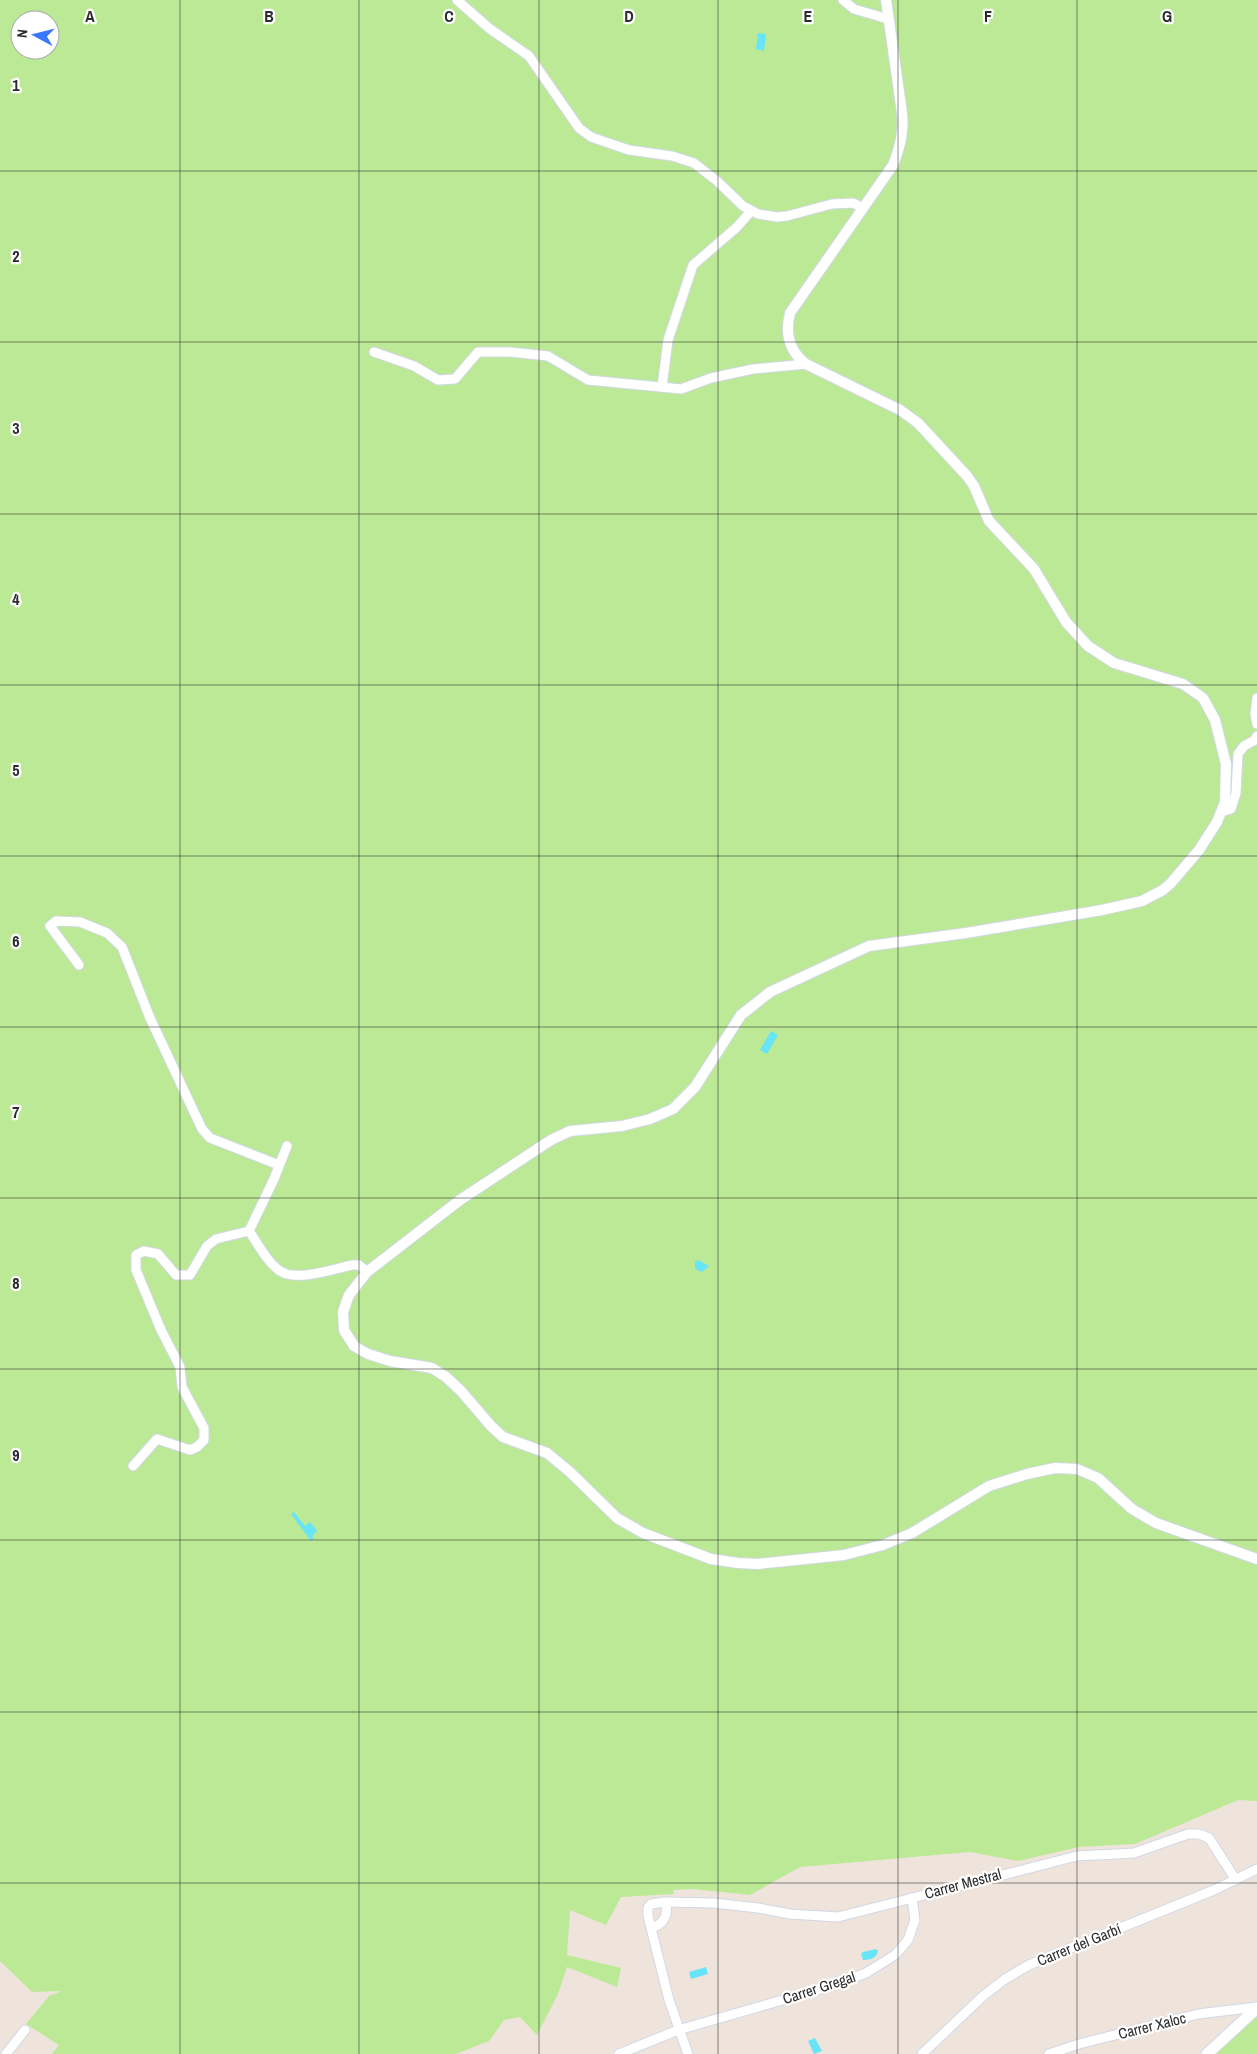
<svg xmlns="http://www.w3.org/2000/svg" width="1257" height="2054" font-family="'Archivo Narrow',sans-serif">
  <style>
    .green { fill: #bce995; fill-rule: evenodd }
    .water { fill: #67e4f8 }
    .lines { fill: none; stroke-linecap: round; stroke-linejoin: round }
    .minor-casing { stroke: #d1d8e5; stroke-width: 11 }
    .tertiary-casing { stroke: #d1d8e5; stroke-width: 12 }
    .secondary-casing { stroke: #d1d8e5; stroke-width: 13 }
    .minor { stroke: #fff; stroke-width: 9 }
    .tertiary { stroke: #fff; stroke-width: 10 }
    .secondary { stroke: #fff; stroke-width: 11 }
    .grid { fill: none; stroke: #2b2b2b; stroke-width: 1; stroke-opacity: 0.55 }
    .labels { text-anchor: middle; stroke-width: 4.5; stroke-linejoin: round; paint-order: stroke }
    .street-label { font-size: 15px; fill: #2b2b2b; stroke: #fff }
    .grid-label { font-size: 16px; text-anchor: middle; font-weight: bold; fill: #2b2b2b; stroke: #fff; stroke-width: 4.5; stroke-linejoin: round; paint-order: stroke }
  </style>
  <rect width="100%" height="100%" fill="#eee4dc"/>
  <g class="green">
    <path d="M0 0H1257V1801L1238 1800 1135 1844 1079 1847 1018 1861 970 1852 800 1867 750 1895 693 1889 673 1890 674 1894 621 1897 606 1925 570 1910 567 1955 621 1968 617 1987 567 1967 558 1994 537 2035 520 2017 504 2020 489 2041 456 2054H52L59 2045 26 2024 49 1996 62 1991 32 1992 0 1961ZM20 20H50V50H20Z"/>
    <polygon points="1257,2017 1257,2054 1216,2054"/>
  </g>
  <g class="water">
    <polygon points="758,33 766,34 764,51 756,49"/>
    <polygon points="771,1031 778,1035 767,1054 760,1050"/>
    <polygon points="698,1260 709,1266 702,1272 695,1269 695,1262"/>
    <polygon points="294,1512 305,1526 310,1522 317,1531 312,1536 314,1539 311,1541 291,1514"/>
    <path d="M876 1949 878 1951C877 1958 870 1960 863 1960L861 1954 863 1952Z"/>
    <polygon points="706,1967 708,1974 691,1979 689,1972"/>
    <polygon points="815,2038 822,2051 814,2054 808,2041"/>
  </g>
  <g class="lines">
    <g class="minor-casing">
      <g id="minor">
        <polyline points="457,0 490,29 529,56 579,128 591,137 629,150 672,156 694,163 717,181 743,206 758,214 777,217 787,216 832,204 853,203 863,208"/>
        <polyline points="843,0 854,9 888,19"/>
        <polyline points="374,352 414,366 438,380 455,379 478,352 510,352 548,356 588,380 681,389 711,378 753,369 806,364"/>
        <polyline points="662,387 668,340 693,265 737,227 751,211"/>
        <polyline points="1257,698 1255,714 1257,724"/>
        <polyline points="1221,812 1231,809 1236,793 1238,754 1244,746 1255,740 1257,736"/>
        <polyline points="79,965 50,926 56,921 80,922 107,933 122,947 150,1018 202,1129 210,1138 279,1165"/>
        <path d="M249 1231C258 1244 267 1262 280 1271 296 1282 334 1269 352 1265H359L367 1272"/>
        <polyline points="133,1466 157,1439 190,1450 197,1447 204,1440 204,1428 182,1387 180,1367 161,1330 136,1270 136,1255 144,1251 158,1254 176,1275 190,1275 207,1246 216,1239 249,1231 274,1179 287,1146"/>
        <polyline points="666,1902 714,1903 758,1908 790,1914 838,1917 1077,1856 1134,1853 1188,1834 1199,1834 1209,1838 1236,1880"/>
        <path d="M651 1928C665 1924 668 1915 666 1902L651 1904 648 1908V1916L669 2000 688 2054"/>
        <polyline points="6,2054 25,2030"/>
        <polyline points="619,2054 678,2030 835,1985 866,1973 895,1955 908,1940 915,1920 912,1898"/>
        <polyline points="922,2054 983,1996 1005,1979 1029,1965 1214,1890 1257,1869"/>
        <polyline points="1049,2054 1079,2044 1198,2014 1257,2007"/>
      </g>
    </g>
    <g class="tertiary-casing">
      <path id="tertiary" d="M886 0 902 113C904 132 900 147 893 165L790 313C785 333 789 351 806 364L900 410 918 423 967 476 974 486 989 521 1034 569 1066 622 1088 646 1114 663 1183 684 1203 698 1215 720 1226 764 1225 802 1217 822 1199 850 1171 883 1163 890 1142 901 1102 910 966 933 869 946 770 992 741 1015 695 1087 673 1109 650 1119 622 1126 570 1131 551 1140 460 1200 367 1272 349 1295 343 1312 344 1330 354 1346 368 1354 390 1361 432 1368 446 1377 461 1391 491 1426 503 1437 547 1453 570 1472 617 1518 643 1533 711 1559 738 1563 758 1564 844 1555 883 1545 912 1533 989 1486 1027 1474 1055 1468 1077 1469 1098 1478 1132 1509 1156 1523 1257 1559"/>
    </g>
    <g class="secondary-casing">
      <polyline id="secondary" points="1207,2054 1257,2008"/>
    </g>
    <use href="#minor" class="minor"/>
    <use href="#tertiary" class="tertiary"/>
    <use href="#secondary" class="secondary"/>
  </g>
  <path class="grid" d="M180 0V2054M359 0V2054M539 0V2054M718 0V2054M898 0V2054M1077 0V2054M0 171H1257M0 342H1257M0 514H1257M0 685H1257M0 856H1257M0 1027H1257M0 1198H1257M0 1369H1257M0 1540H1257M0 1712H1257M0 1883H1257"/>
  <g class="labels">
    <g class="street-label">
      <text transform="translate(963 1884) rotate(-15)" y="5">Carrer Mestral</text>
      <text transform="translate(1079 1945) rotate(-22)" y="5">Carrer del Garbí</text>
      <text transform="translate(819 1988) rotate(-18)" y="5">Carrer Gregal</text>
      <text transform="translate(1152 2026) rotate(-14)" y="5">Carrer Xaloc</text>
    </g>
  </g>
  <g class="grid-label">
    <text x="90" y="22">A</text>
    <text x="269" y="22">B</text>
    <text x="449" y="22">C</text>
    <text x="629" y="22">D</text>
    <text x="808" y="22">E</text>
    <text x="988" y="22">F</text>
    <text x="1167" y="22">G</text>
    <text x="16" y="91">1</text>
    <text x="16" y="262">2</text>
    <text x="16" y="434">3</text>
    <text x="16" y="605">4</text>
    <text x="16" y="776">5</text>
    <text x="16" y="947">6</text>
    <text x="16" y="1118">7</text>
    <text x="16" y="1289">8</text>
    <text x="16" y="1461">9</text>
  </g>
  <g transform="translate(35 35) rotate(277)"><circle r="24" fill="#ffffff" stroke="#aaaaaa"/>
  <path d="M0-4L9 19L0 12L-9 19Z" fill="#3877ff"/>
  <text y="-8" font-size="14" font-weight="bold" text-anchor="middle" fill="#2b2b2b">N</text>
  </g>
</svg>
